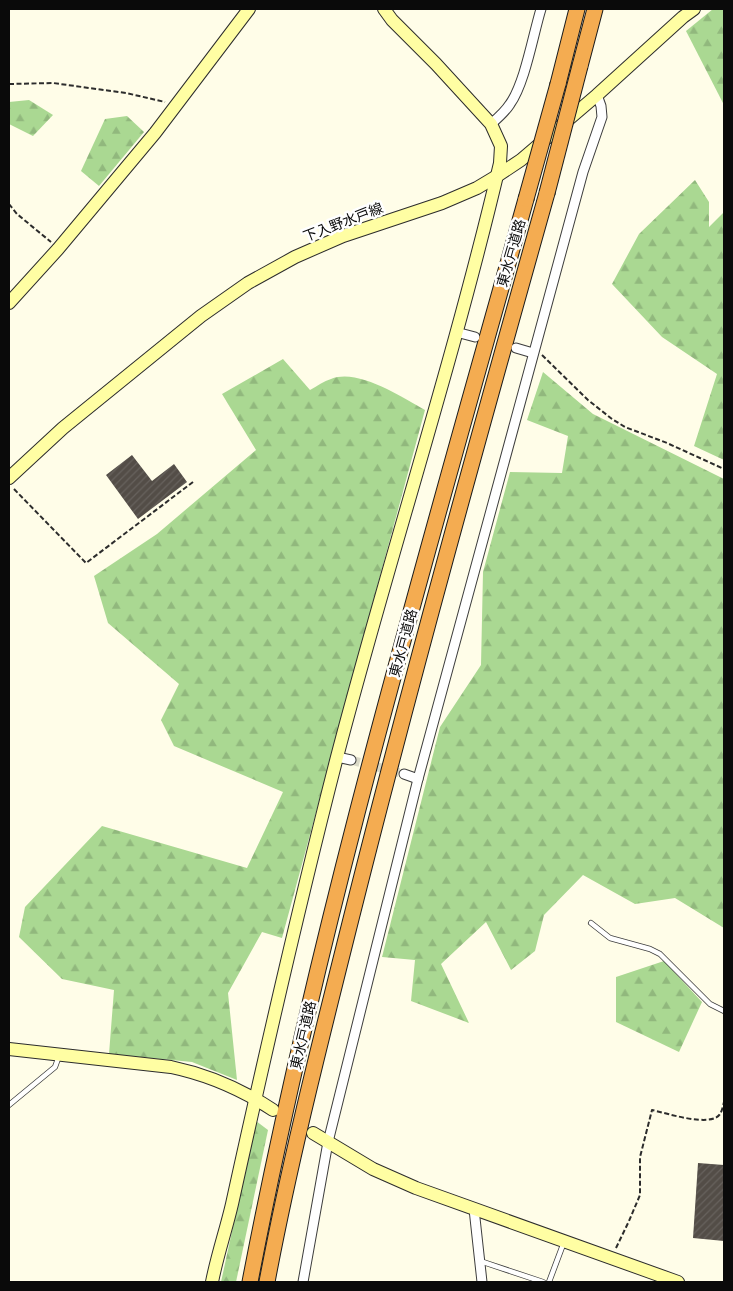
<svg xmlns="http://www.w3.org/2000/svg" width="733" height="1291" font-family="Merriweather,'Noto Sans JP',serif">
  <style>
    .forest { fill: url(#forest-firs) }
    .building { fill: url(#building-hatch) }
    .lines { fill: none; stroke-linecap: round; stroke-linejoin: round }
    .street-tunnel { stroke: #dad9c7; stroke-width: 9; stroke-dasharray: 9 4.5; stroke-linecap: butt }
    .lane-casing { stroke: #3d3d3d; stroke-width: 6 }
    .street-casing { stroke: #3d3d3d; stroke-width: 11 }
    .secondary-casing { stroke: #2c2c2c; stroke-width: 14 }
    .highway-casing { stroke: #1b1b1b; stroke-width: 17 }
    .path { stroke: #2c2c2c; stroke-width: 2; stroke-dasharray: 5 2.5; stroke-linecap: butt }
    .lane { stroke: #fff; stroke-width: 4.5 }
    .street { stroke: #fff; stroke-width: 9 }
    .secondary { stroke: #fffea3; stroke-width: 12 }
    .highway { stroke: #f4ac51; stroke-width: 15 }
    .highway-bridge-casing { stroke: #1b1b1b; stroke-width: 17; stroke-linecap: butt }
    .highway-bridge { stroke: #f4ac51; stroke-width: 15 }
    .labels { text-anchor: middle; stroke-width: 5; stroke-linejoin: round; paint-order: stroke }
    .street-label { font-size: 14px; fill: #0a0a0a; stroke: #fff }
  </style>
  <defs>
    <pattern id="forest-firs" width="22" height="20" patternUnits="userSpaceOnUse" patternTransform="scale(1.25)"><rect width="22" height="20" fill="#aad892"/><path d="M5 1l3.5 6h-7zM16 11l3.5 6h-7z" fill="#91b87d"/></pattern>
    <pattern id="building-hatch" width="6" height="6" patternUnits="userSpaceOnUse" patternTransform="scale(1.25)"><rect width="6" height="6" fill="#534d47"/><path d="M-1 1l2-2M0 6l6-6M5 7l2-2" fill="none" stroke="#67625d"/></pattern>
  </defs>
  <rect width="100%" height="100%" fill="#fffde8"/>
  <g class="forest">
    <polygon points="713,9 724,9 724,105 686,31"/>
    <polygon points="29,100 53,115 33,136 9,124 9,102"/>
    <polygon points="127,116 144,132 99,186 81,171 105,119"/>
    <polygon points="695,180 709,202 709,227 724,212 724,460 694,446 717,374 662,337 612,284 639,234"/>
    <path d="M283 359 310 390C317 386 324 381 331 379 358 368 401 397 425 410L282 938 262 932 228 993 237 1080 192 1062 109 1054 114 990 62 979 19 937 25 907 102 826 247 868 283 792 174 746 161 720 179 684 108 623 94 576 157 534 256 450 222 394Z"/>
    <polygon points="543,372 593,414 724,479 724,928 675,898 635,904 583,875 544,915 535,951 511,970 486,922 441,964 469,1023 411,1001 415,960 382,957 440,727 481,665 483,572 510,472 562,473 568,436 527,420"/>
    <polygon points="664,961 702,1002 679,1052 616,1022 616,977"/>
    <polygon points="256,1121 268,1130 236,1282 221,1282"/>
  </g>
  <g class="building">
    <polygon points="132,455 152,481 174,464 187,482 138,519 106,475"/>
    <polygon points="698,1163 724,1165 724,1241 693,1238"/>
  </g>
  <g class="lines">
    <polyline class="street-tunnel" points="351,760 404,774"/>
    <g class="lane-casing">
      <g id="lane">
        <polyline points="591,923 610,938 650,949 660,954 710,1004 724,1011"/>
        <polyline points="9,1105 55,1067 59,1056"/>
        <polyline points="480,1261 543,1282"/>
        <polyline points="549,1282 564,1242"/>
      </g>
    </g>
    <g class="street-casing">
      <g id="street">
        <path d="M491 124C498 118 505 112 510 104 525 83 533 35 541 9"/>
        <polyline points="456,332 475,337"/>
        <polyline points="516,348 533,353"/>
        <polyline points="337,757 351,760"/>
        <polyline points="404,774 418,779"/>
        <polyline points="474,1209 482,1282"/>
        <polyline points="303,1282 328,1142 418,779 583,172 602,117 601,106 597,95"/>
      </g>
    </g>
    <g class="secondary-casing">
      <g id="secondary">
        <polyline points="9,303 58,249 155,133 249,9"/>
        <polyline points="9,478 63,428 201,316 248,283 295,257 343,236 442,203 477,188 497,176 521,160 597,95 683,17 694,9"/>
        <path d="M9 1049 171 1067C209 1075 241 1089 273 1110"/>
        <polyline points="313,1133 373,1169 416,1188 678,1282"/>
        <path d="M212 1282C217 1256 226 1230 232 1204 265 1054 299 905 337 757 389 558 453 363 500 163L501 146 491 124 436 64 392 20 384 9"/>
      </g>
    </g>
    <g class="highway-casing">
      <g id="highway">
        <polyline points="580,66 595,9"/>
        <polyline points="558,84 577,9"/>
        <path d="M250 1282C320 916 426 558 526 199"/>
        <path d="M267 1282C290 1160 321 1039 351 919 412 676 479 435 547 193"/>
      </g>
    </g>
    <g class="path">
      <polyline points="9,84 53,83 126,93 165,102"/>
      <polyline points="9,204 17,214 51,242"/>
      <polyline points="542,355 588,400 612,419 625,427 667,443 724,469"/>
      <polyline points="14,489 86,563 193,482"/>
      <path d="M616 1248 629 1221 640 1195V1157L652 1110C666 1113 711 1128 720 1114 722 1111 723 1106 724 1102"/>
    </g>
    <use href="#lane" class="lane"/>
    <use href="#street" class="street"/>
    <use href="#secondary" class="secondary"/>
    <use href="#highway" class="highway"/>
    <g class="highway-bridge-casing">
      <g id="highway-bridge">
        <polyline points="547,193 580,66"/>
        <polyline points="526,199 558,84"/>
      </g>
    </g>
    <use href="#highway-bridge" class="highway-bridge"/>
  </g>
  <g class="labels">
    <g class="street-label">
      <text transform="translate(343 222) rotate(-21)" y="5">下入野水戸線</text>
      <text transform="translate(511 253) rotate(-74)" y="5">東水戸道路</text>
      <text transform="translate(403 643) rotate(-75)" y="5">東水戸道路</text>
      <text transform="translate(303 1035) rotate(-77)" y="5">東水戸道路</text>
    </g>
  </g>
  <rect width="733" height="1291" fill="none" stroke="#0a0a0a" stroke-width="20"/>
</svg>
